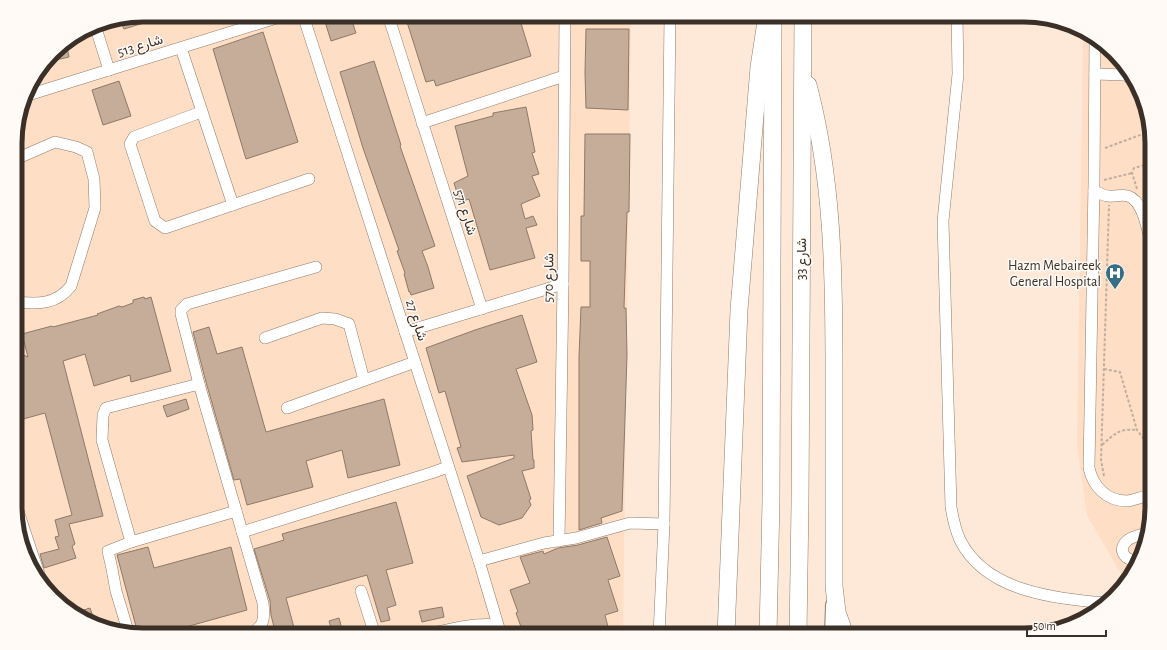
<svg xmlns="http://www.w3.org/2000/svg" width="1167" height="650" font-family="'Alegreya Sans',Vazirmatn,sans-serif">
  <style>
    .built { fill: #fedec5 }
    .building { fill: #c5ad99; stroke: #8f7967 }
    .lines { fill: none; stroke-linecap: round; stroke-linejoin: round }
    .minor-casing { stroke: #917a68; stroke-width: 12 }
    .major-casing { stroke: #917a68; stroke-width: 16 }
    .highway-casing { stroke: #917a68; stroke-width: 18 }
    .path { stroke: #c0afa1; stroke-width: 2; stroke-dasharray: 3 2; stroke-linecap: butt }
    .minor { stroke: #fff; stroke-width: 11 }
    .major { stroke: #fff; stroke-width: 14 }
    .highway { stroke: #fff; stroke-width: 17 }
    .labels { text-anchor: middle; stroke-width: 3; stroke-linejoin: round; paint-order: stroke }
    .street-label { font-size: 14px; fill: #3a3028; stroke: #fffaf6 }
    .poi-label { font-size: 14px; fill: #3a3028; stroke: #fffaf6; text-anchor: end }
    .rim { fill: none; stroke: #3a3028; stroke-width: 5 }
  </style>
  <rect width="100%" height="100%" fill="#fee9d9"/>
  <g class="built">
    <polygon points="143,15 631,15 623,635 143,635 79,618 37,578 16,523 16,127 28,86 59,47 94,25"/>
    <polygon points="1083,31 1088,32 1131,72 1152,135 1152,515 1135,571 1125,581 1087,515 1077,445"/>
  </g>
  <g class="building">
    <polygon points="143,15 163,15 163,17 124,29 120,20"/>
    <polygon points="323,15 350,15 356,33 331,41"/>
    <polygon points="428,15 507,15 509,23 520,20 531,56 436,86 434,80 426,82 407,22"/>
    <polygon points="586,29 629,29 628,110 586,108 585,73"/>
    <polygon points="263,32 298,142 246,159 213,49"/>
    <polygon points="66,42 69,57 47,62 58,47"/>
    <polygon points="374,61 401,145 400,146 435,246 422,251 428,267 434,288 411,295 410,292 409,292 404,274 405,273 397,251 399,250 363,148 340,72"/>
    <polygon points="119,81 131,116 103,125 92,90"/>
    <polygon points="526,107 535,152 532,153 539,174 532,176 540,196 521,204 525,219 533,216 537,225 526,228 535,258 490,270 469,199 460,202 454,183 468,176 455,126 493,116 493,113"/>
    <polygon points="585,134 630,134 629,212 627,212 624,308 626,308 627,355 622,511 601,518 602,523 579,530 579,357 581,307 590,307 590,261 581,261 581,216 584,216"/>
    <polygon points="144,297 145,299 151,297 171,371 131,382 130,375 94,386 85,354 63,361 103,516 69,524 75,544 72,546 76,558 44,568 40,554 59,549 55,537 59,536 55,520 72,515 45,413 16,421 16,357 17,357 19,353 28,357 22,334 52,326 53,327 98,315 97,314 119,306 122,307 133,303 133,300"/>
    <polygon points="522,315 537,362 516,369 532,415 533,430 531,431 533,460 534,460 534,468 522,471 531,499 529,500 531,505 522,518 499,525 481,517 467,476 514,458 514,455 462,462 457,448 461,447 445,391 439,393 426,348 475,330"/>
    <polygon points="209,327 217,354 242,347 266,432 384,399 400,465 348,478 342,450 306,461 313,487 247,505 240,479 234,480 206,382 193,332"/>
    <polygon points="186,399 189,409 167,417 163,406"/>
    <polygon points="396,502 413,563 386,570 396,605 387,608 390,620 381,622 367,575 286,598 296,635 276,635 271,615 270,601 254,549 284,540 282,534"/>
    <polygon points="607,537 620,576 608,580 618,611 605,615 610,635 524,635 516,613 518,612 510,590 530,583 520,557 543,551 544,554 558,548 578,545"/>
    <polygon points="148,547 154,568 231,547 247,610 182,628 183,635 143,635 138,634 117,555"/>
    <polygon points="442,607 444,617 422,622 419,611"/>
    <polygon points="90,608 95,622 79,618 74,613"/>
    <polygon points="339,618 343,633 333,635 329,621"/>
  </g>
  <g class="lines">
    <g class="minor-casing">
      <g id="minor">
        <polyline points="303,15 479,561 501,635"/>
        <polyline points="388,15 482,309"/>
        <path d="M957 15 958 74 943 221 951 507C953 519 955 529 960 540 986 592 1054 598 1105 603"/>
        <polyline points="95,25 109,70"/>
        <path d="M1095 39 1094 183 1089 468C1093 486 1106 501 1127 501 1135 500 1143 496 1152 495"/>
        <polyline points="181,48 233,205"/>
        <polyline points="1095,74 1125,75 1133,80"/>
        <polyline points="25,96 286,15"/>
        <polyline points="201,112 134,137 130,144 155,221 165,228 309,179"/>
        <polyline points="422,123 564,76"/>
        <path d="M16 159 55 142 76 147 87 152 94 179 95 208 71 286C56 305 38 304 16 302"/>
        <path d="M1094 191C1099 193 1104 196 1109 196 1115 197 1121 194 1128 196 1144 201 1148 233 1152 248"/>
        <polyline points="405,332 563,284"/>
        <polyline points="265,338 322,318 335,319 349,324 364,380"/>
        <polyline points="287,408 415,362"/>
        <polyline points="16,505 42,583"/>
        <polyline points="242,532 431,473 448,467"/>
        <polyline points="559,541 563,284 565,15"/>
        <polyline points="131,542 102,440 103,415 106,408 199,384"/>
        <path d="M1138 560C1125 562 1116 549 1128 540 1133 536 1141 535 1146 533"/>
        <polyline points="479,561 544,543 576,538 630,523 664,524"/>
        <polyline points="361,591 375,635"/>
        <polyline points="128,631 116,591 112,569 108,551 131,542 236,511"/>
        <path d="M248 635C264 627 265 620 263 603L199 384 181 314V310L187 304 316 267"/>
        <path d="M425 635C449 629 472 623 497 625"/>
        <polyline points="659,635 664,524 670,15"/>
      </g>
    </g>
    <g class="major-casing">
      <polyline id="major" points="832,635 833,605"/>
    </g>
    <g class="highway-casing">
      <g id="highway">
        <path d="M808 85C833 179 834 274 834 370 834 442 834 514 834 586L837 612 845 635"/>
        <polyline points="726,635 739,310 759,67 767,15"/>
        <polyline points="768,635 771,501 773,25"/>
        <polyline points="798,635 800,504 803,15"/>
      </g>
    </g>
    <g class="path">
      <polyline points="1105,148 1151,131"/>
      <polyline points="1104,180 1132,173"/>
      <polyline points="1137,189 1132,173 1134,168 1152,163"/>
      <polyline points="1104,369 1120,372 1137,430 1143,438 1152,444"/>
      <path d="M1102 445C1114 434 1120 428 1137 430"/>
      <polyline points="1104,476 1101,460 1109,205"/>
      <polyline points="1146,485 1152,480"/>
    </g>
    <use href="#minor" class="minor"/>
    <use href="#major" class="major"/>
    <use href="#highway" class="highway"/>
  </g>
  <defs>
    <g id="hospital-pin" transform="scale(1)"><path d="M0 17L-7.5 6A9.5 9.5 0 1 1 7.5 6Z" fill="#356e87" stroke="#fffaf6"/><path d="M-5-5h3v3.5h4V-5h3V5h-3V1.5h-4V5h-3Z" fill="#fff"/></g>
  </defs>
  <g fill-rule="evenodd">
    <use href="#hospital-pin" x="1115" y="273"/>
  </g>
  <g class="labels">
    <g class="street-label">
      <text transform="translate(140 45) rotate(-17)" y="5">شارع 513</text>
      <text transform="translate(466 212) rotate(72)" y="5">شارع 571</text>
      <text transform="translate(801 259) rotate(-90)" y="5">شارع 33</text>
      <text transform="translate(548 278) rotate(-89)" y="5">شارع 570</text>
      <text transform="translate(417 320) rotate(72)" y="5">شارع 27</text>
    </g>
    <g class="poi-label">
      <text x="1101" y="270">Hazm Mebaireek<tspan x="1101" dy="16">General Hospital</tspan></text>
    </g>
  </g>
  <path d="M0 0H1167V650H0ZM143 22H1024A121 121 0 0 1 1145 143V507A121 121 0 0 1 1024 628H143A121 121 0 0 1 22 507V143A121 121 0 0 1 143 22Z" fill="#fffaf6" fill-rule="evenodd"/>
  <path class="rim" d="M143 22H1024A121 121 0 0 1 1145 143V507A121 121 0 0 1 1024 628H143A121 121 0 0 1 22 507V143A121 121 0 0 1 143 22Z"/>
  <path d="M1027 630v6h79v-6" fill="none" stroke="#3a3028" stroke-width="2"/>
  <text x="1033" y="630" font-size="12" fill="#3a3028" stroke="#fffaf6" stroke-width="3" paint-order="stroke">50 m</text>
</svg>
